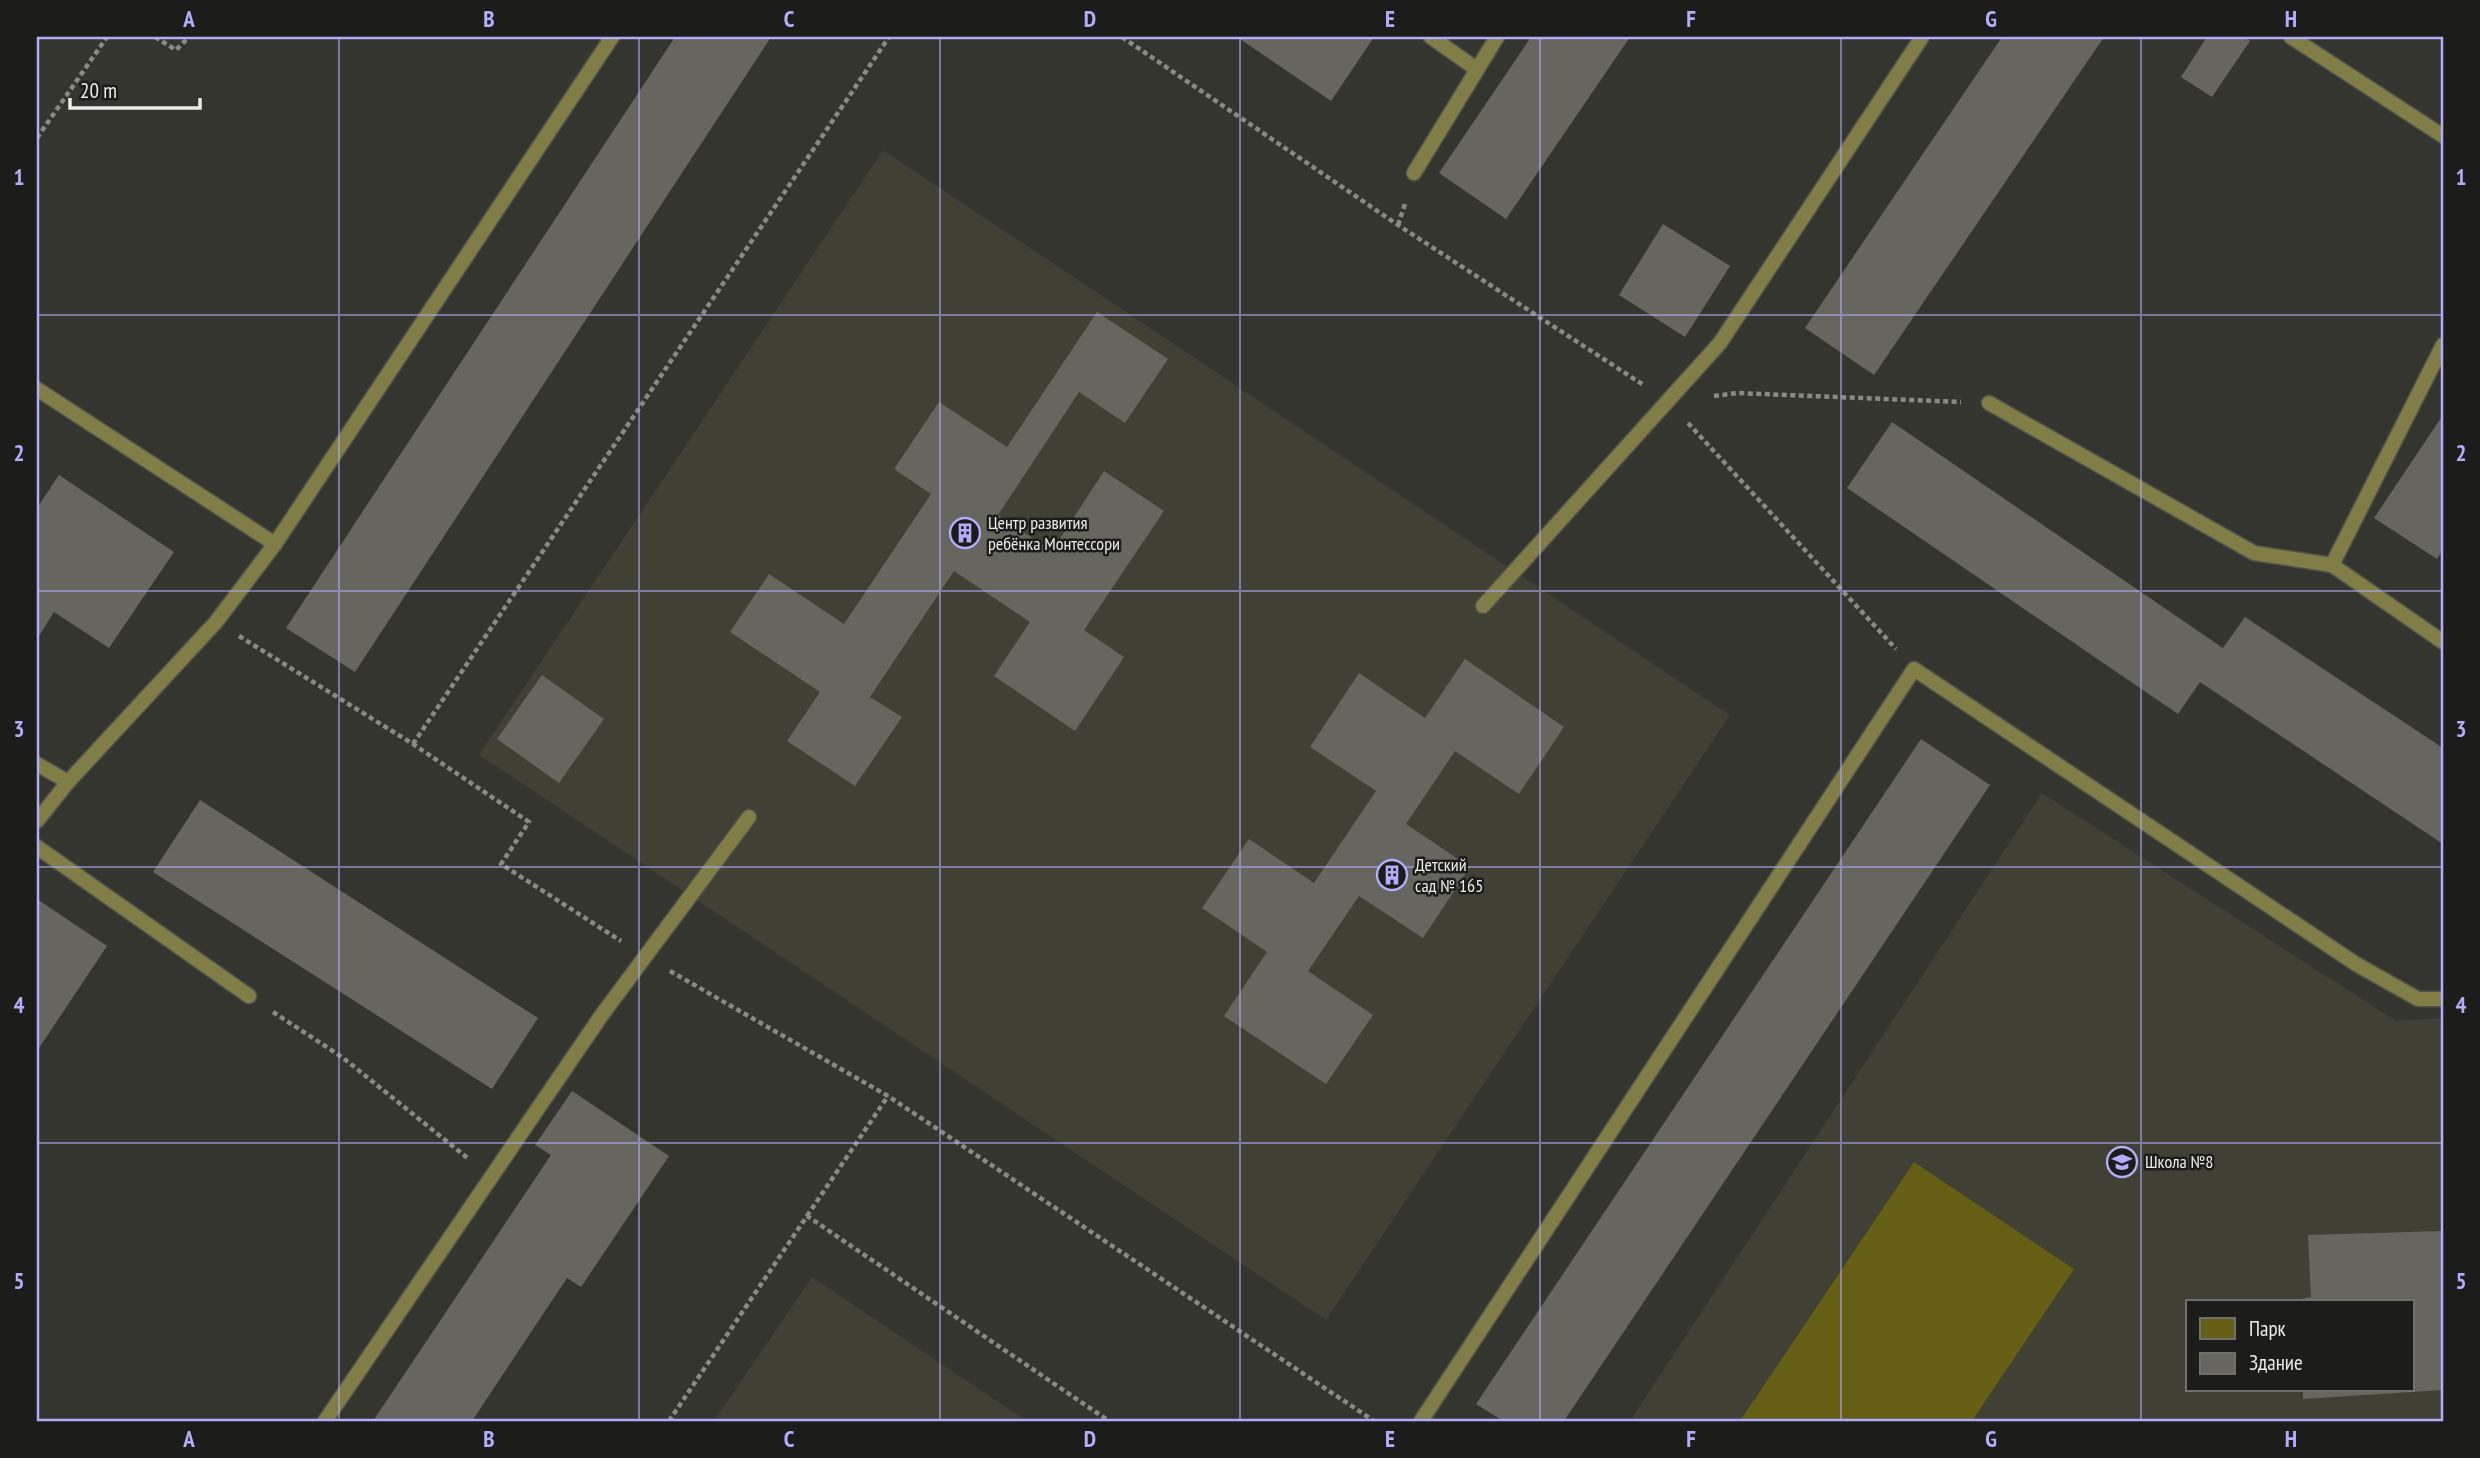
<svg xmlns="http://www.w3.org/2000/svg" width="2480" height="1458" font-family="'PT Sans Narrow',sans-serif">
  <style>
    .built { fill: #404034; fill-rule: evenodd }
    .green { fill: #645f14 }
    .building { fill: #66665f }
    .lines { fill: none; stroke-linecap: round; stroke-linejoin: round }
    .service-casing { stroke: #52524c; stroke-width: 17 }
    .path { stroke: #8a8a85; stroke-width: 4.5; stroke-dasharray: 5 3.5; stroke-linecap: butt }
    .service { stroke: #807d46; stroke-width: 14 }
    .grid { fill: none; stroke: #b1adfa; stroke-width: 2; stroke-opacity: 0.55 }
    .labels { text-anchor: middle; stroke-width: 5; stroke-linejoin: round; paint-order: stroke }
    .poi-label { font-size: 18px; fill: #ebebe7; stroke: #1c1c1a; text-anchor: start }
    .neatline { fill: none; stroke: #b1adfa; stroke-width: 2.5 }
    .grid-label { font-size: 23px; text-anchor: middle; font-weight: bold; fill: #b1adfa }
  </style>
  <rect width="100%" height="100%" fill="#35352f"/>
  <g class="built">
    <polygon points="883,150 1730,715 1326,1320 479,755"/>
    <path d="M2042 793 2396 1021 2443 1018V1421H1630ZM2188 1302H2412V1390H2188Z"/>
    <polygon points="812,1277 1026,1421 714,1421"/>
  </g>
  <polygon class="green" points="1914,1162 2074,1269 1972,1421 1740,1421"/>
  <g class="building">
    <polygon points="675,37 771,37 355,672 286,628"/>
    <polygon points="1237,37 1374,37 1331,101"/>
    <polygon points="1531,37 1630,37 1506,219 1439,173"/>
    <polygon points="2002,37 2104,37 1874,375 1805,328"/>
    <polygon points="2207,37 2244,37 2250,41 2212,97 2181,77"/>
    <polygon points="1663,224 1730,266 1685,337 1619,295"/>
    <polygon points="1097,312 1168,359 1125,423 1079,392 998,515 1052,551 1104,471 1164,511 1084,630 1124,657 1075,731 994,676 1030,622 954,571 870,697 902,717 855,786 787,741 820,692 730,632 769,574 844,624 931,494 894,469 939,402 1007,447"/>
    <polygon points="2443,415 2443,549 2437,559 2374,518"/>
    <polygon points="1892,422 2223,648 2245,617 2443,748 2443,844 2200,682 2178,714 1847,488"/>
    <polygon points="59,475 174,552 109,648 54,612 37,639 37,508"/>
    <polygon points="1465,659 1564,727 1519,794 1455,751 1406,824 1470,867 1423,938 1359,896 1308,971 1373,1015 1326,1084 1224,1016 1267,952 1202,908 1249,839 1314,883 1376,791 1310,747 1359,673 1425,718"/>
    <polygon points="542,675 604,719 559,783 497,739"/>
    <polygon points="1921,739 1990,785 1564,1421 1503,1421 1476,1404"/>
    <polygon points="200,800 538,1018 492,1089 153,872"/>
    <polygon points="37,899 107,946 37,1051"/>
    <polygon points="572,1091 669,1156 581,1287 567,1278 472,1421 373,1421 551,1155 535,1145"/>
    <polygon points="2443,1231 2443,1390 2303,1399 2303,1390 2412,1390 2412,1302 2296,1302 2296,1300 2311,1297 2308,1235"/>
  </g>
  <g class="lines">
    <g class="service-casing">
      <g id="service">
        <polyline points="1431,37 1475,68"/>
        <polyline points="2291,37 2443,136"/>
        <polyline points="1414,173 1497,37"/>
        <polyline points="37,389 275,544"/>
        <polyline points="1989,403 2254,553 2332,565 2443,642"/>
        <polyline points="2332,565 2443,345"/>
        <polyline points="1483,606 1720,343 1922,37"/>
        <polyline points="37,764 68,782"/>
        <polyline points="37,821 68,782 216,622 275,544 612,37"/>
        <polyline points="37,847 249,996"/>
        <polyline points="325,1421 601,1016 749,817"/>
        <polyline points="1421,1421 1914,669 2356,964 2418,999 2443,999"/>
      </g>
    </g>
    <g class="path">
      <polyline points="155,37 176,50 189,37"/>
      <polyline points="1122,37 1398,225 1645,386"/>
      <polyline points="37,138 107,37"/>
      <polyline points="1398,225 1406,201"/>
      <polyline points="1714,396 1737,393 1961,402"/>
      <polyline points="1688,423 1896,649"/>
      <polyline points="239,636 413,744 529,822 501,864 621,941"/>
      <polyline points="413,744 889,37"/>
      <polyline points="670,971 888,1096 1374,1421"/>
      <polyline points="273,1012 342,1057 470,1160"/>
      <polyline points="807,1216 888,1096"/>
      <polyline points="669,1421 807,1216 1109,1421"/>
    </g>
    <use href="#service" class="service"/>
  </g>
  <path class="grid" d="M339 37V1421M639 37V1421M940 37V1421M1240 37V1421M1540 37V1421M1841 37V1421M2141 37V1421M37 315H2443M37 591H2443M37 867H2443M37 1143H2443"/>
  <defs>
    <g id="building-ring" transform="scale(1.575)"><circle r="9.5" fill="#1c1c1a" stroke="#b1adfa" stroke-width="1.5"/><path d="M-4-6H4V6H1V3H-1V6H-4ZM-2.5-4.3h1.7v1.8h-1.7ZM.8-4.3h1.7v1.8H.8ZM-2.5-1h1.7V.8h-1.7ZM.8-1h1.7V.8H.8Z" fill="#b1adfa"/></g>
    <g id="school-ring" transform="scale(1.575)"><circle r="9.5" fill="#1c1c1a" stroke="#b1adfa" stroke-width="1.5"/><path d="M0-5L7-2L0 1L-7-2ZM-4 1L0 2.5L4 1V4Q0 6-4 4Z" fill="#b1adfa"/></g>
  </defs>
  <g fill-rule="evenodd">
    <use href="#building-ring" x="965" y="533"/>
    <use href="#building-ring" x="1392" y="875"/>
    <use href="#school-ring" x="2122" y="1162"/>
  </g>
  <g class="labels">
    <g class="poi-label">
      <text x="988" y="529">Центр развития<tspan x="988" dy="21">ребёнка Монтессори</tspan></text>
      <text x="1415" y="871">Детский<tspan x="1415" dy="21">сад № 165</tspan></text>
      <text x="2145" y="1168">Школа №8</text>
    </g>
  </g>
  <rect width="2480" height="1458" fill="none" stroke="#1c1c1a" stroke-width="77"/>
  <rect x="2186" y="1300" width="228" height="91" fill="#1c1c1a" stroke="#6f6f6c" stroke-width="2"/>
  <rect x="2200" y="1318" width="35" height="21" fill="#645f14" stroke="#6f6f6c" stroke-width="2"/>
  <text x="2249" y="1336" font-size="21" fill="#ebebe7">Парк</text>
  <rect x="2200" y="1353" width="35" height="21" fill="#66665f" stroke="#6f6f6c" stroke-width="2"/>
  <text x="2249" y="1370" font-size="21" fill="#ebebe7">Здание</text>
  <path d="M70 98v10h130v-10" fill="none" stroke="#ebebe7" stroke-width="3.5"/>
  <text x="80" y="98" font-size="21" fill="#ebebe7" stroke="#1c1c1a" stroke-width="5" paint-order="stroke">20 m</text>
  <rect x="38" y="38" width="2404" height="1382" class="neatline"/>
  <g class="grid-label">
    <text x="189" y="27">A</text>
    <text x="489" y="27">B</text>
    <text x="789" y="27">C</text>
    <text x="1090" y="27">D</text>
    <text x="1390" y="27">E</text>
    <text x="1691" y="27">F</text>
    <text x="1991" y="27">G</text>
    <text x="2291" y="27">H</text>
    <text x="19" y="185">1</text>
    <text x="2461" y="185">1</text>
    <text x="19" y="461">2</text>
    <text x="2461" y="461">2</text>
    <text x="19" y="737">3</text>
    <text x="2461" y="737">3</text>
    <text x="19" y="1013">4</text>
    <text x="2461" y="1013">4</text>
    <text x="19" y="1289">5</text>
    <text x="2461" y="1289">5</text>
    <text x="189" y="1447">A</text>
    <text x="489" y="1447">B</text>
    <text x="789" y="1447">C</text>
    <text x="1090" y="1447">D</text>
    <text x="1390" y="1447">E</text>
    <text x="1691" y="1447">F</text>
    <text x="1991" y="1447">G</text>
    <text x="2291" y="1447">H</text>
  </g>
</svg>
